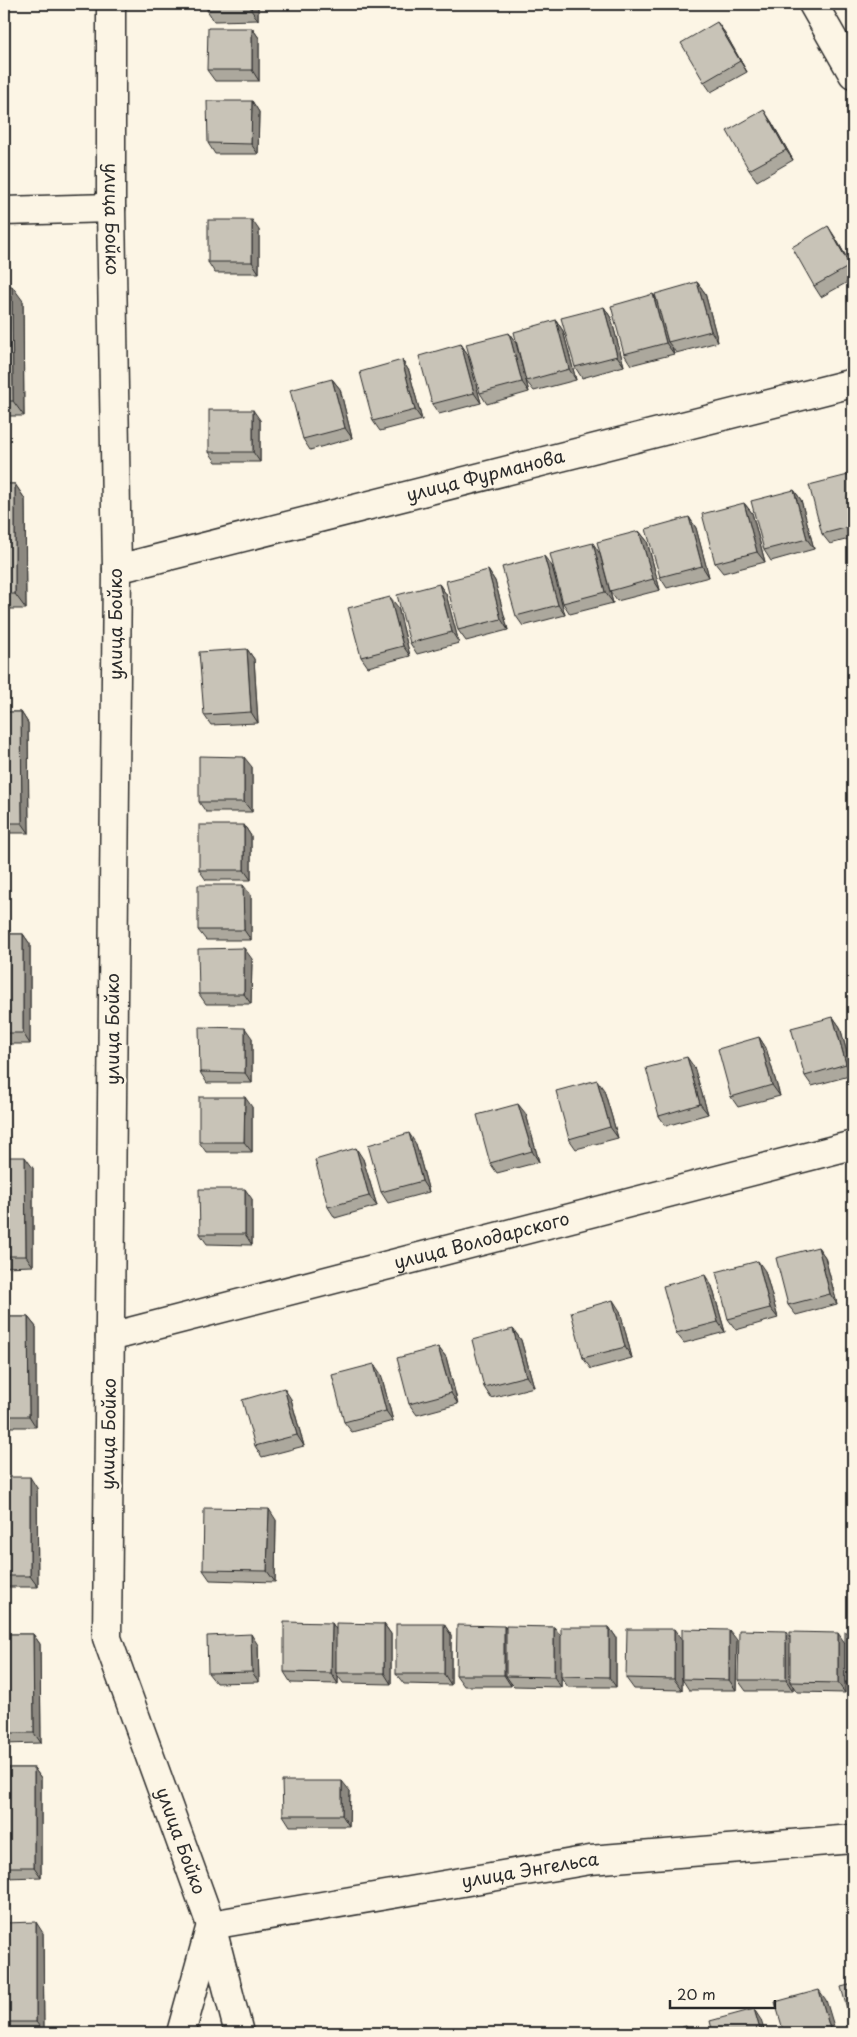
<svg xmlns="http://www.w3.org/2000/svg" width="857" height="2037" font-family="'Playpen Sans',sans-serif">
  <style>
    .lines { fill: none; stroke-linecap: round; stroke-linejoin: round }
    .minor-casing { stroke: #2b2b2b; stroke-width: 31 }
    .minor { stroke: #fcf5e5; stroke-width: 28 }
    .wall { fill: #aca89d; stroke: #2b2b2b }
    .shaded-wall { fill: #8c8880; stroke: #2b2b2b }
    .building { fill: #c8c3b7; stroke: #2b2b2b }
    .labels { text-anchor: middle; stroke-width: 4.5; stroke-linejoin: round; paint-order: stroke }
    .street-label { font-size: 18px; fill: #2b2b2b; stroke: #fcf5e5 }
  </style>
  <rect width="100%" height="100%" fill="#fcf5e5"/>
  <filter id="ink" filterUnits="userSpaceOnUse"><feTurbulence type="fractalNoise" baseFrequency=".02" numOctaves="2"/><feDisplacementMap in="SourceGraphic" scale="10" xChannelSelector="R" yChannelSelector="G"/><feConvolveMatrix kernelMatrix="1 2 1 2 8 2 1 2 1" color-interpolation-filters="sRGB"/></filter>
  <g filter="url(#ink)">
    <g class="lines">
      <g class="minor-casing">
        <g id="minor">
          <path id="s1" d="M111 4V208L117 569 107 1638 211 1925 239 2033"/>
          <polyline points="813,4 853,74"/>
          <polyline points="4,211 111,208"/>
          <path id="s2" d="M117 569 853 383"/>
          <path id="s3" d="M110 1337 853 1145"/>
          <path id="s4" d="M181 2033 211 1925 590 1860 853 1839"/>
        </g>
      </g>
      <use href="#minor" class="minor"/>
    </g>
    <g class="wall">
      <polygon points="258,4 258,20 214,21 207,10"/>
      <polygon points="717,22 725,33 747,72 711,92 704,82"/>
      <polygon points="252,28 259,38 259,81 215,81 207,70"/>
      <polygon points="252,101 259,112 258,154 215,154 208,143"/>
      <polygon points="771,121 793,160 757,181 749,170"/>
      <polygon points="259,230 259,273 215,273 208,262"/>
      <polygon points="835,237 853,269 853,279 821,297 814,286"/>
      <polygon points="697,282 705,293 718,342 676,353 672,347 674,354 631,365 624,354 653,294 657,300"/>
      <polygon points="4,286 23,301 24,416 4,416"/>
      <polygon points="604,307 611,318 624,366 582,378 575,367"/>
      <polygon points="556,320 563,331 576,380 534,391 526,381"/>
      <polygon points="509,333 516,343 529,392 487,404 480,393"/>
      <polygon points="461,344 468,355 481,403 439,414 432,404"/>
      <polygon points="402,360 409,371 422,420 380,431 373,421"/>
      <polygon points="332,379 340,389 352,438 310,450 303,439"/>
      <polygon points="260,420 260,462 216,462 209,452"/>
      <polygon points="853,476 853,538 830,544 822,534"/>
      <polygon points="4,484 15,484 25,499 26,609 4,609"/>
      <polygon points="794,490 801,500 814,549 771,561 764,550"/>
      <polygon points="744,503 752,513 765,562 723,573 715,563"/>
      <polygon points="689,517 696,528 709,577 667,588 660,577"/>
      <polygon points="639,531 647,541 660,590 617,601 610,591"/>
      <polygon points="600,554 613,603 570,614 563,603"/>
      <polygon points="552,566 565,615 523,626 516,616"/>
      <polygon points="488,570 495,581 508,630 466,641 458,630"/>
      <polygon points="439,584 446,594 459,643 417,654 410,643"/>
      <polygon points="398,607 410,656 368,667 361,657"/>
      <polygon points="247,649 254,659 258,723 211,725 204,715"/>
      <polygon points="4,712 21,712 28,723 29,833 4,833"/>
      <polygon points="252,767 252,812 206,812 199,802"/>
      <polygon points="244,825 251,836 251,880 206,880 199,870"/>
      <polygon points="251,895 251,940 206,940 198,930"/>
      <polygon points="4,934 23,934 30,944 30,1044 4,1044"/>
      <polygon points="252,959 251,1004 206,1004 199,994"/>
      <polygon points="833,1017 840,1027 853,1075 812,1086 805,1076"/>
      <polygon points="759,1037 766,1048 780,1096 738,1107 731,1097"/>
      <polygon points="252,1038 252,1083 207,1083 200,1072"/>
      <polygon points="694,1067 708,1114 666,1126 659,1116"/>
      <polygon points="604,1090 618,1138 576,1149 569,1139"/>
      <polygon points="252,1107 252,1152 206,1152 199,1142"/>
      <polygon points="526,1114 539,1162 497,1173 490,1163"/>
      <polygon points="416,1144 429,1192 388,1203 381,1192"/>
      <polygon points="4,1157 33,1168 33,1266 4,1267"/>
      <polygon points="363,1159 377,1206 335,1218 328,1207"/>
      <polygon points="252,1199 252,1245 207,1244 200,1234"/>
      <polygon points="818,1247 825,1257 837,1304 796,1315 788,1305"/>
      <polygon points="765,1271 778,1318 736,1330 728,1319"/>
      <polygon points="712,1286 725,1332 684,1343 676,1333"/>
      <polygon points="620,1311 632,1358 591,1369 583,1358"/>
      <polygon points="4,1317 28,1317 36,1327 36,1427 4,1427"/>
      <polygon points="513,1329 521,1340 534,1387 491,1398 484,1387"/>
      <polygon points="438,1347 446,1357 458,1404 417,1415 409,1404"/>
      <polygon points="381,1374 393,1421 352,1432 344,1422"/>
      <polygon points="291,1399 304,1446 262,1457 255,1446"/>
      <polygon points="4,1477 37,1488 38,1587 4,1587"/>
      <polygon points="276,1520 275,1582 210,1580 203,1570"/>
      <polygon points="332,1623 336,1630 384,1624 391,1634 391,1684 343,1683 338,1676 338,1684 291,1683 284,1672"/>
      <polygon points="444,1624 451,1635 451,1685 404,1684 396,1674"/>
      <polygon points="504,1626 506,1629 554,1627 561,1637 609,1627 616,1637 616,1687 568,1687 561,1677 561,1687 514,1686 511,1683 511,1686 464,1686 456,1675"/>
      <polygon points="786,1631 790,1637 845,1643 853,1632 853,1692 852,1692 845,1682 845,1693 797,1692 793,1686 793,1691 746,1691 738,1680"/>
      <polygon points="4,1634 33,1634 40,1644 41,1743 4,1744"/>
      <polygon points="682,1640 682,1690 634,1689 626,1678"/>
      <polygon points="737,1640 736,1690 689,1690 682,1679"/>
      <polygon points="258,1645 259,1682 216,1683 208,1673"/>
      <polygon points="4,1768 34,1768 41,1778 41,1877 4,1878"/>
      <polygon points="350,1791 349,1826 290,1826 283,1815"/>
      <polygon points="4,1923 43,1933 44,2032 4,2032"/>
    </g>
    <g class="shaded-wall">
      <polygon points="251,4 258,4 258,20 251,10"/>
      <polygon points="717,22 725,33 747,72 740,61"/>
      <polygon points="252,28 259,38 259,81 252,70"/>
      <polygon points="252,101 259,112 258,154 251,144"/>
      <polygon points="764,110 771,121 793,160 786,150"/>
      <polygon points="252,220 259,230 259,273 252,262"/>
      <polygon points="828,226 835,237 853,269 853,271"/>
      <polygon points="697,282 705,293 718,342 711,331"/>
      <polygon points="12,286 23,301 24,416 13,401"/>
      <polygon points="653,294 660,305 668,342 672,347 674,354 666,343"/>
      <polygon points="604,307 611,318 624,366 617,356"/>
      <polygon points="556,320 563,331 576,380 569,369"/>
      <polygon points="509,333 516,343 529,392 522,382"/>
      <polygon points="461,344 468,355 481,403 474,393"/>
      <polygon points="402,360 409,371 422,420 415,410"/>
      <polygon points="332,379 340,389 352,438 345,428"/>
      <polygon points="253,410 260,420 260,462 253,452"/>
      <polygon points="15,484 25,499 26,609 15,594"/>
      <polygon points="794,490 801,500 814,549 807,539"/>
      <polygon points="744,503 752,513 765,562 757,552"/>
      <polygon points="689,517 696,528 709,577 702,566"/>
      <polygon points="639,531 647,541 660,590 653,579"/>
      <polygon points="593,543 600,554 613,603 605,592"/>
      <polygon points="544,556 552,566 565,615 558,605"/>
      <polygon points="488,570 495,581 508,630 501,619"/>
      <polygon points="439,584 446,594 459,643 452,632"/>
      <polygon points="390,597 398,607 410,656 403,646"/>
      <polygon points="247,649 254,659 258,723 251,712"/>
      <polygon points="21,712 28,723 29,833 22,823"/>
      <polygon points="244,757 252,767 252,812 244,802"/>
      <polygon points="244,825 251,836 251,880 244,870"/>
      <polygon points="243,885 251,895 251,940 244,930"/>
      <polygon points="23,934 30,944 30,1044 23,1033"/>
      <polygon points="244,948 252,959 251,1004 244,994"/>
      <polygon points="833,1017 840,1027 853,1074 846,1064"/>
      <polygon points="245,1028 252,1038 252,1083 245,1073"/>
      <polygon points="759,1037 766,1048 780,1096 772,1085"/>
      <polygon points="687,1057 694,1067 708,1114 700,1104"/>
      <polygon points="597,1080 604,1090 618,1138 610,1127"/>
      <polygon points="245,1097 252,1107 252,1152 244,1142"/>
      <polygon points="518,1104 526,1114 539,1162 532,1151"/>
      <polygon points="409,1133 416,1144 429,1192 422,1181"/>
      <polygon points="356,1148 363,1159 377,1206 369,1196"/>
      <polygon points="25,1157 33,1168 33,1266 26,1256"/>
      <polygon points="245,1189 252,1199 252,1245 245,1234"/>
      <polygon points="818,1247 825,1257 837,1304 830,1294"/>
      <polygon points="758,1261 765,1271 778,1318 770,1308"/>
      <polygon points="705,1275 712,1286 725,1332 718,1322"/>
      <polygon points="613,1300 620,1311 632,1358 625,1347"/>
      <polygon points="28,1317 36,1327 36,1427 29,1416"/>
      <polygon points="513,1329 521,1340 534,1387 526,1376"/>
      <polygon points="438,1347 446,1357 458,1404 451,1393"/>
      <polygon points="374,1364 381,1374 393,1421 386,1411"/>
      <polygon points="284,1388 291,1399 304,1446 297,1435"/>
      <polygon points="30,1477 37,1488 38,1587 30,1576"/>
      <polygon points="269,1509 276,1520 275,1582 267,1571"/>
      <polygon points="332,1623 339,1634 336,1673 338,1676 338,1684 331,1673"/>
      <polygon points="384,1624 391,1634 391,1684 384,1673"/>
      <polygon points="444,1624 451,1635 451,1685 444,1674"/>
      <polygon points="504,1626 512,1636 506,1676 511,1683 511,1686 504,1675"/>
      <polygon points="554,1627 562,1637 561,1687 554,1677"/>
      <polygon points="609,1627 616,1637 616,1687 609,1677"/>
      <polygon points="674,1629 682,1640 682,1690 674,1679"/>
      <polygon points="729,1630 737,1640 736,1690 729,1680"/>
      <polygon points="786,1631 793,1641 790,1682 793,1686 793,1691 786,1680"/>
      <polygon points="838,1633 845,1643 845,1693 838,1683"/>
      <polygon points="33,1634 40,1644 41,1743 34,1733"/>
      <polygon points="251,1634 258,1645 259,1682 252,1672"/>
      <polygon points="34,1768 41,1778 41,1877 34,1867"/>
      <polygon points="342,1781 350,1791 349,1826 342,1815"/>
      <polygon points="36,1922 43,1933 44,2032 36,2022"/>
      <polygon points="819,1990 826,2000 836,2033 831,2033"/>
      <polygon points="754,2009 761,2020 765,2033 761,2033"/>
      <polygon points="686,2026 691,2033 688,2033"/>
    </g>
    <g class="building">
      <rect x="207" y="4" width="44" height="6"/>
      <polygon points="717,22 740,61 704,82 681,43"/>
      <polygon points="208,28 252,28 252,70 207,70"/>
      <polygon points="207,101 252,101 251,144 208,143"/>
      <polygon points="764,110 786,150 749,170 727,131"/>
      <rect x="208" y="220" width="44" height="42"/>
      <polygon points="828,226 850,266 814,286 792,247"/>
      <polygon points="697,282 711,331 668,342 655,294"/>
      <polygon points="4,286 12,286 13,401 4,401"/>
      <polygon points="653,294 666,343 624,354 611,306"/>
      <polygon points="604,307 617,356 575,367 561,318"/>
      <polygon points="556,320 569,369 526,381 514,332"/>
      <polygon points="509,333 522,382 480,393 466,344"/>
      <polygon points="461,344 474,393 432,404 419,356"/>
      <polygon points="402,360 415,410 373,421 360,372"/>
      <polygon points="332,379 345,428 303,439 290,390"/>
      <rect x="209" y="410" width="44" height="42"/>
      <polygon points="852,474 853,479 853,526 822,534 809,485"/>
      <rect x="4" y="484" width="11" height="110"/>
      <polygon points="794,490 807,539 764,550 751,501"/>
      <polygon points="744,503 757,552 715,563 702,514"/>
      <polygon points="689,517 702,566 660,577 646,529"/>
      <polygon points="639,531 653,579 610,591 597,542"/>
      <polygon points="593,543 605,592 563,603 550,554"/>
      <polygon points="544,556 558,605 516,616 502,567"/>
      <polygon points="488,570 501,619 458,630 446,581"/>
      <polygon points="439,584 452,632 410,643 397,595"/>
      <polygon points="390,597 403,646 361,657 348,608"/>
      <polygon points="247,649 251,712 204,715 199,652"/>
      <polygon points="4,712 21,712 22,823 4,823"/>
      <polygon points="199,756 244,757 244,802 199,802"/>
      <rect x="199" y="825" width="45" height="45"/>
      <polygon points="198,885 243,885 244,930 198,930"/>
      <rect x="4" y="934" width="19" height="99"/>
      <polygon points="244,948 244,994 199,994 198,949"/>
      <polygon points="833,1017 846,1064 805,1076 791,1028"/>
      <polygon points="199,1027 245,1028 245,1073 200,1072"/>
      <polygon points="759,1037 772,1085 731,1097 718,1049"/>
      <polygon points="687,1057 700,1104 659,1116 646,1068"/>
      <polygon points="597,1080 610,1127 569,1139 556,1091"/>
      <polygon points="199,1097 245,1097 244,1142 199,1142"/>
      <polygon points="518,1104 532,1151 490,1163 477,1115"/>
      <polygon points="409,1133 422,1181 381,1192 368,1145"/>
      <polygon points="356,1148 369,1196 328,1207 315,1160"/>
      <polygon points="4,1157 25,1157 26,1256 4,1256"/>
      <polygon points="199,1189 245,1189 245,1234 200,1234"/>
      <polygon points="853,1237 853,1261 848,1239"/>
      <polygon points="818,1247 830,1294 788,1305 776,1258"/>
      <polygon points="758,1261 770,1308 728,1319 716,1272"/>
      <polygon points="705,1275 718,1322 676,1333 663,1286"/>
      <polygon points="613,1300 625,1347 583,1358 571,1312"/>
      <polygon points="4,1317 28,1317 29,1416 4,1416"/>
      <polygon points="513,1329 526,1376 484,1387 472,1340"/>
      <polygon points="438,1347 451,1393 409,1404 397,1358"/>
      <polygon points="374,1364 386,1411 344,1422 332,1375"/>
      <polygon points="284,1388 297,1435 255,1446 242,1400"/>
      <rect x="4" y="1477" width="26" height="99"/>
      <polygon points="204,1508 269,1509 267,1571 203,1570"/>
      <polygon points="284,1622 332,1623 331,1673 284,1672"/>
      <polygon points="336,1623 384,1624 384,1673 336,1673"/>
      <rect x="396" y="1624" width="48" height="50"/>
      <polygon points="457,1625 504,1626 504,1675 456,1675"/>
      <polygon points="506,1626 554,1627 554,1677 506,1676"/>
      <polygon points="561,1627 609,1627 609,1677 561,1676"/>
      <polygon points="627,1629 674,1629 674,1679 626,1678"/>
      <polygon points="682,1629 729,1630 729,1680 682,1679"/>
      <polygon points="739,1630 786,1631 786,1680 738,1680"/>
      <polygon points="790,1632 838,1633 838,1683 790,1682"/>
      <rect x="845" y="1632" width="8" height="50"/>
      <polygon points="4,1634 33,1634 34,1733 4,1733"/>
      <polygon points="251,1634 252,1672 208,1673 207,1636"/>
      <rect x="4" y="1768" width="30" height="99"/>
      <polygon points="282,1781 342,1781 342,1815 283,1815"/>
      <polygon points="36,1922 36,2022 4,2022 4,1923"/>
      <polygon points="853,1984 853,2030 841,1987"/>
      <polygon points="819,1990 831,2033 784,2033 775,2002"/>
      <polygon points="754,2009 761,2033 713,2033 710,2021"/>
      <polygon points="686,2026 688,2033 660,2033"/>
    </g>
  </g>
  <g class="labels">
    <g class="street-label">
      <text dy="6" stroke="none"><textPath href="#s1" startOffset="215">улица Бойко</textPath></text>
      <text dy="6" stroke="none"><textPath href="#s2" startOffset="380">улица Фурманова</textPath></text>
      <text transform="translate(116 624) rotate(-90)" y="6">улица Бойко</text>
      <text transform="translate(113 1029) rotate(-90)" y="6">улица Бойко</text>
      <text dy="6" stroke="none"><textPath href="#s3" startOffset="384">улица Володарского</textPath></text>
      <text transform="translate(109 1434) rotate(-89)" y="6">улица Бойко</text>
      <text dy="6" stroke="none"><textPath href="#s1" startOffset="1850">улица Бойко</textPath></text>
      <text dy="6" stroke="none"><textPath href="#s4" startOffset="436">улица Энгельса</textPath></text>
    </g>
  </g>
  <rect width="857" height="2037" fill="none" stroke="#fcf5e5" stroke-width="20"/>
  <rect x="10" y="10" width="837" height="2017" fill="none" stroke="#2b2b2b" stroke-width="2" filter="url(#ink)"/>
  <path d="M670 2000v8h105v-8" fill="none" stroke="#2b2b2b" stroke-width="2.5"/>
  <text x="677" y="2000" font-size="15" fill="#2b2b2b" stroke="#fcf5e5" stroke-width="4" paint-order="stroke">20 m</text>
</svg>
